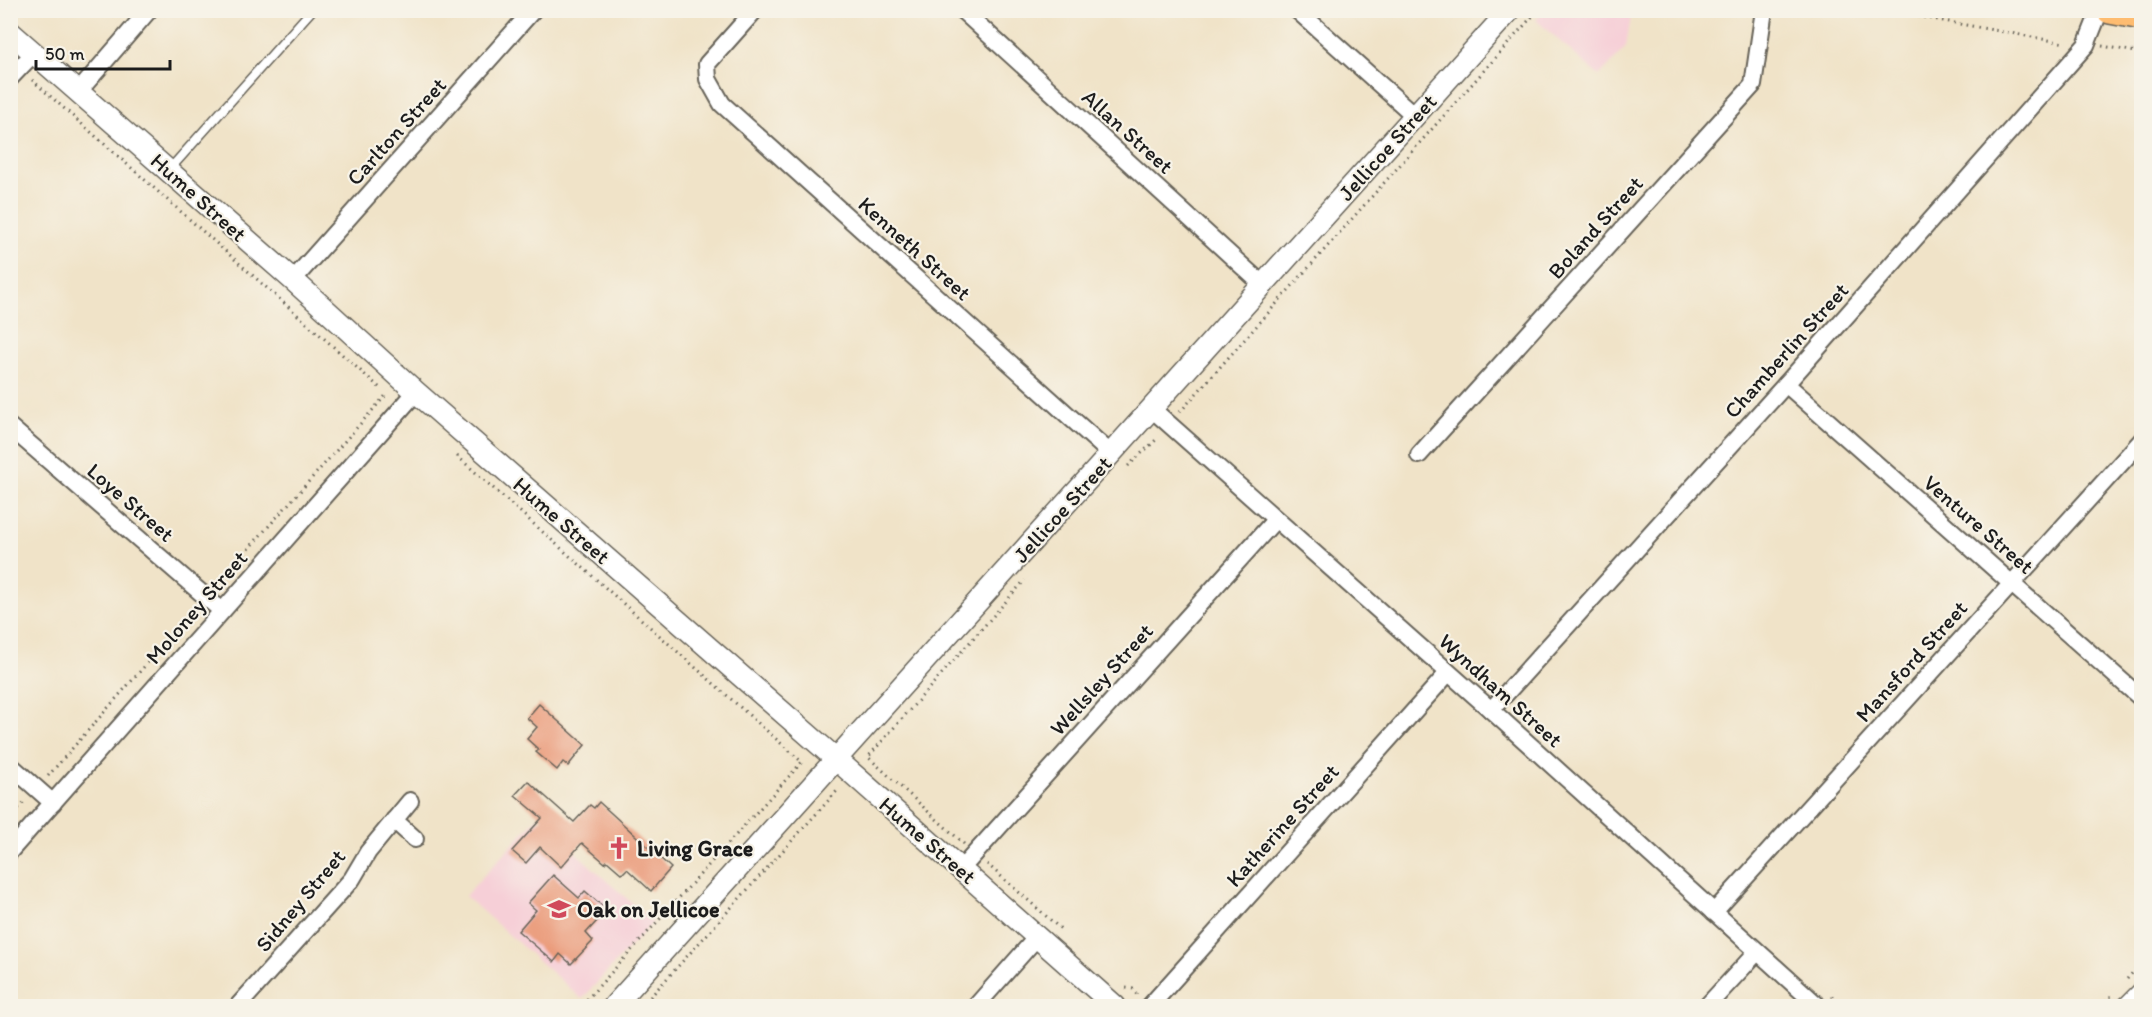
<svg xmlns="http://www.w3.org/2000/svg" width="2152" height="1017" font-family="Itim,sans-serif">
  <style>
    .built { fill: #f6cfd7 }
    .building { fill: #ea9978 }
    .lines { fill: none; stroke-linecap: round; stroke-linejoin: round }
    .service-casing { stroke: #666258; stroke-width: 11 }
    .minor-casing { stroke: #666258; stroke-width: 20 }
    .tertiary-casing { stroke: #666258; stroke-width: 24 }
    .trunk-casing { stroke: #666258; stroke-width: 30 }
    .path { stroke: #666258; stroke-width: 3; stroke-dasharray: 1.5 4.5; stroke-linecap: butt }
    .service { stroke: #fff; stroke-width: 8 }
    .minor { stroke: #fff; stroke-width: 16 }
    .tertiary { stroke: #fff; stroke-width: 21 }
    .trunk { stroke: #febc70; stroke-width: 27 }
    .labels { text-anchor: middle; stroke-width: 4.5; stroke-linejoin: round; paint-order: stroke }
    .street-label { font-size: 22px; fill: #1c1c1c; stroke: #f7f3e8 }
    .poi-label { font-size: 22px; font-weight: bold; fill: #1c1c1c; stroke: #f7f3e8; text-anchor: start }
  </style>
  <rect width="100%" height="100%" fill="#f7f3e8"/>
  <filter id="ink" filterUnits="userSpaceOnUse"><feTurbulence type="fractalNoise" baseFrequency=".0167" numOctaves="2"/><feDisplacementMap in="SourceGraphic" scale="12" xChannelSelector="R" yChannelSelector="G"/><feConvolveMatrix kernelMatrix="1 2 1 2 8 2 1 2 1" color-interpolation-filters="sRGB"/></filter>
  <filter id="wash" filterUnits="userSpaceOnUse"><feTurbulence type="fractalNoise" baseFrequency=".008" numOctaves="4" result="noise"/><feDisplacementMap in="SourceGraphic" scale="24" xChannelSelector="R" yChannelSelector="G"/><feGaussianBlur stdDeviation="1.35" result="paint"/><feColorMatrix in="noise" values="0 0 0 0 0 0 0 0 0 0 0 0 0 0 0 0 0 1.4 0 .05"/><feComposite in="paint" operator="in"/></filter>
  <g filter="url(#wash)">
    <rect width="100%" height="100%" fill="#f0e3c8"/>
    <g class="built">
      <polygon points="1544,11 1632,11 1626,47 1599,76 1536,20"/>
      <polygon points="537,818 653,922 582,999 465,896"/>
    </g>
    <g id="blocks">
      <g class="building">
        <polygon points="539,704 585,745 568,766 563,762 557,770 536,752 539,750 527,739 537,727 527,718"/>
        <polygon points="528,781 574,822 590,805 594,808 599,802 671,868 651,891 627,869 622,874 607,861 605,863 582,843 561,867 540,847 526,863 512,851 542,818 515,795"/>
        <polygon points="553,875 579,898 585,891 607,910 586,933 593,941 571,964 560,954 554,962 518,931 536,910 528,903"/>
      </g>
    </g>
  </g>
  <g filter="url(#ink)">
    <use href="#blocks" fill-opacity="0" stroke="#666258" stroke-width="1.5"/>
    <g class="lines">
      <g class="service-casing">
        <polyline id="service" points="169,170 312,10"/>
      </g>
      <g class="minor-casing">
        <g id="minor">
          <polyline points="755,10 707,64 708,79 722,104 1111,454"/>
          <polyline points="962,10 1263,285"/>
          <polyline points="1297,10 1415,116"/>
          <polyline points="10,78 34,53"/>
          <polyline points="79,91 149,10"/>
          <polyline points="293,280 533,10"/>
          <polyline points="1786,384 2142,699"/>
          <polyline points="1152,409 1491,710 1818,1006"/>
          <polyline points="10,427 222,611"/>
          <polyline points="1419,455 1753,85 1764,10"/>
          <polyline points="1491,710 1786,384 2086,45 2100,10"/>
          <polyline points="10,765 53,803"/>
          <polyline points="394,820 415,839"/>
          <polyline points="10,851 416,392"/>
          <polyline points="961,869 1275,520"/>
          <polyline points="1714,912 2142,440"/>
          <polyline points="238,1006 352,879 368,852 410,801"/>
          <polyline points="976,1006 1037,937"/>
          <polyline points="1150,1006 1448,673"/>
          <polyline points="1707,1006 1757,952"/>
        </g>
      </g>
      <g class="tertiary-casing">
        <g id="tertiary">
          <polyline points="10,32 293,280 416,392 836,759 1115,1006"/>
          <polyline points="614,1006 1510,10"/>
          <polyline points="2129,1006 2142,993"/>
        </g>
      </g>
      <g class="trunk-casing">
        <polyline id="trunk" points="2110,10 2142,16"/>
      </g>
      <g class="path">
        <polyline points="1883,10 2065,43"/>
        <polyline points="2102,46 2142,53"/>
        <polyline points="32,80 380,388"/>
        <polyline points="1180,412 1538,10"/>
        <polyline points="457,456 802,762 581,1006"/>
        <polyline points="1128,466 1158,438"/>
        <polyline points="216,585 387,394"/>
        <polyline points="48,776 194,610"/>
        <polyline points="10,817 25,801"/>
        <polyline points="964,844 868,757 1025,580"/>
        <polyline points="987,864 1063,931"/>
        <polyline points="2127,979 2142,962"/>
        <polyline points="1126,988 1133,989 1137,995"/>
        <polyline points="1832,996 1844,1006"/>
        <polyline points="642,1006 837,791"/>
        <polyline points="2102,1006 2112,995"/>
      </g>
      <use href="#service" class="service"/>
      <use href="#minor" class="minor"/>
      <use href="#tertiary" class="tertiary"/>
      <use href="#trunk" class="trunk"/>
    </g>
  </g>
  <defs>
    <g id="church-bare" transform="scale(1.8)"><path d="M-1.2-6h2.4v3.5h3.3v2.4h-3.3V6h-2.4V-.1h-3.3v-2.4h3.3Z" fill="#d1495b" stroke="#f7f3e8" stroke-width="2.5" paint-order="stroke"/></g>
    <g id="school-bare" transform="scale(1.8)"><path d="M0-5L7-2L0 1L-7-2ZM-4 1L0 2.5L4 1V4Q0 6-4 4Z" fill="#d1495b" stroke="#f7f3e8" stroke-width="2.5" paint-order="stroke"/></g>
  </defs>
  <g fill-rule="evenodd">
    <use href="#church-bare" x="619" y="848"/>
    <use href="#school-bare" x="559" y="909"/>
  </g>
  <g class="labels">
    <g class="street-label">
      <text transform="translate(396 131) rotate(-48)" y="8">Carlton Street</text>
      <text transform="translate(1128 131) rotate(42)" y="8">Allan Street</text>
      <text transform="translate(1387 147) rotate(-48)" y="8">Jellicoe Street</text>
      <text transform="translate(199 197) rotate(42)" y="8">Hume Street</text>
      <text transform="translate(1595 227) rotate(-48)" y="8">Boland Street</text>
      <text transform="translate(915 248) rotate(42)" y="8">Kenneth Street</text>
      <text transform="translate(1786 350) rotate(-48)" y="8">Chamberlin Street</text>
      <text transform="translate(131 502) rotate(41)" y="8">Loye Street</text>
      <text transform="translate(1062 509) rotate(-48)" y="8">Jellicoe Street</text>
      <text transform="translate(562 520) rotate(41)" y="8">Hume Street</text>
      <text transform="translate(1979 524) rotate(41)" y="8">Venture Street</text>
      <text transform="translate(196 607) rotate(-49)" y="8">Moloney Street</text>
      <text transform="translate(1911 661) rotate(-48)" y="8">Mansford Street</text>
      <text transform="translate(1101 679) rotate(-48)" y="8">Wellsley Street</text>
      <text transform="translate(1501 690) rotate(42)" y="8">Wyndham Street</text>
      <text transform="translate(1282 825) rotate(-48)" y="8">Katherine Street</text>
      <text transform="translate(928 840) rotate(41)" y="8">Hume Street</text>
      <text transform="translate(300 900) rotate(-50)" y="8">Sidney Street</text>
    </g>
    <g class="poi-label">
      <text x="637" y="856">Living Grace</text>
      <text x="577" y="917">Oak on Jellicoe</text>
    </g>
  </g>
  <rect width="2152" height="1017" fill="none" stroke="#f7f3e8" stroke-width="36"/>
  <path d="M36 60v9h134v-9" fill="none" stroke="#1c1c1c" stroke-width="3"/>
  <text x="45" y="60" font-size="18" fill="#1c1c1c" stroke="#f7f3e8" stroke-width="4.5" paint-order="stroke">50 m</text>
</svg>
